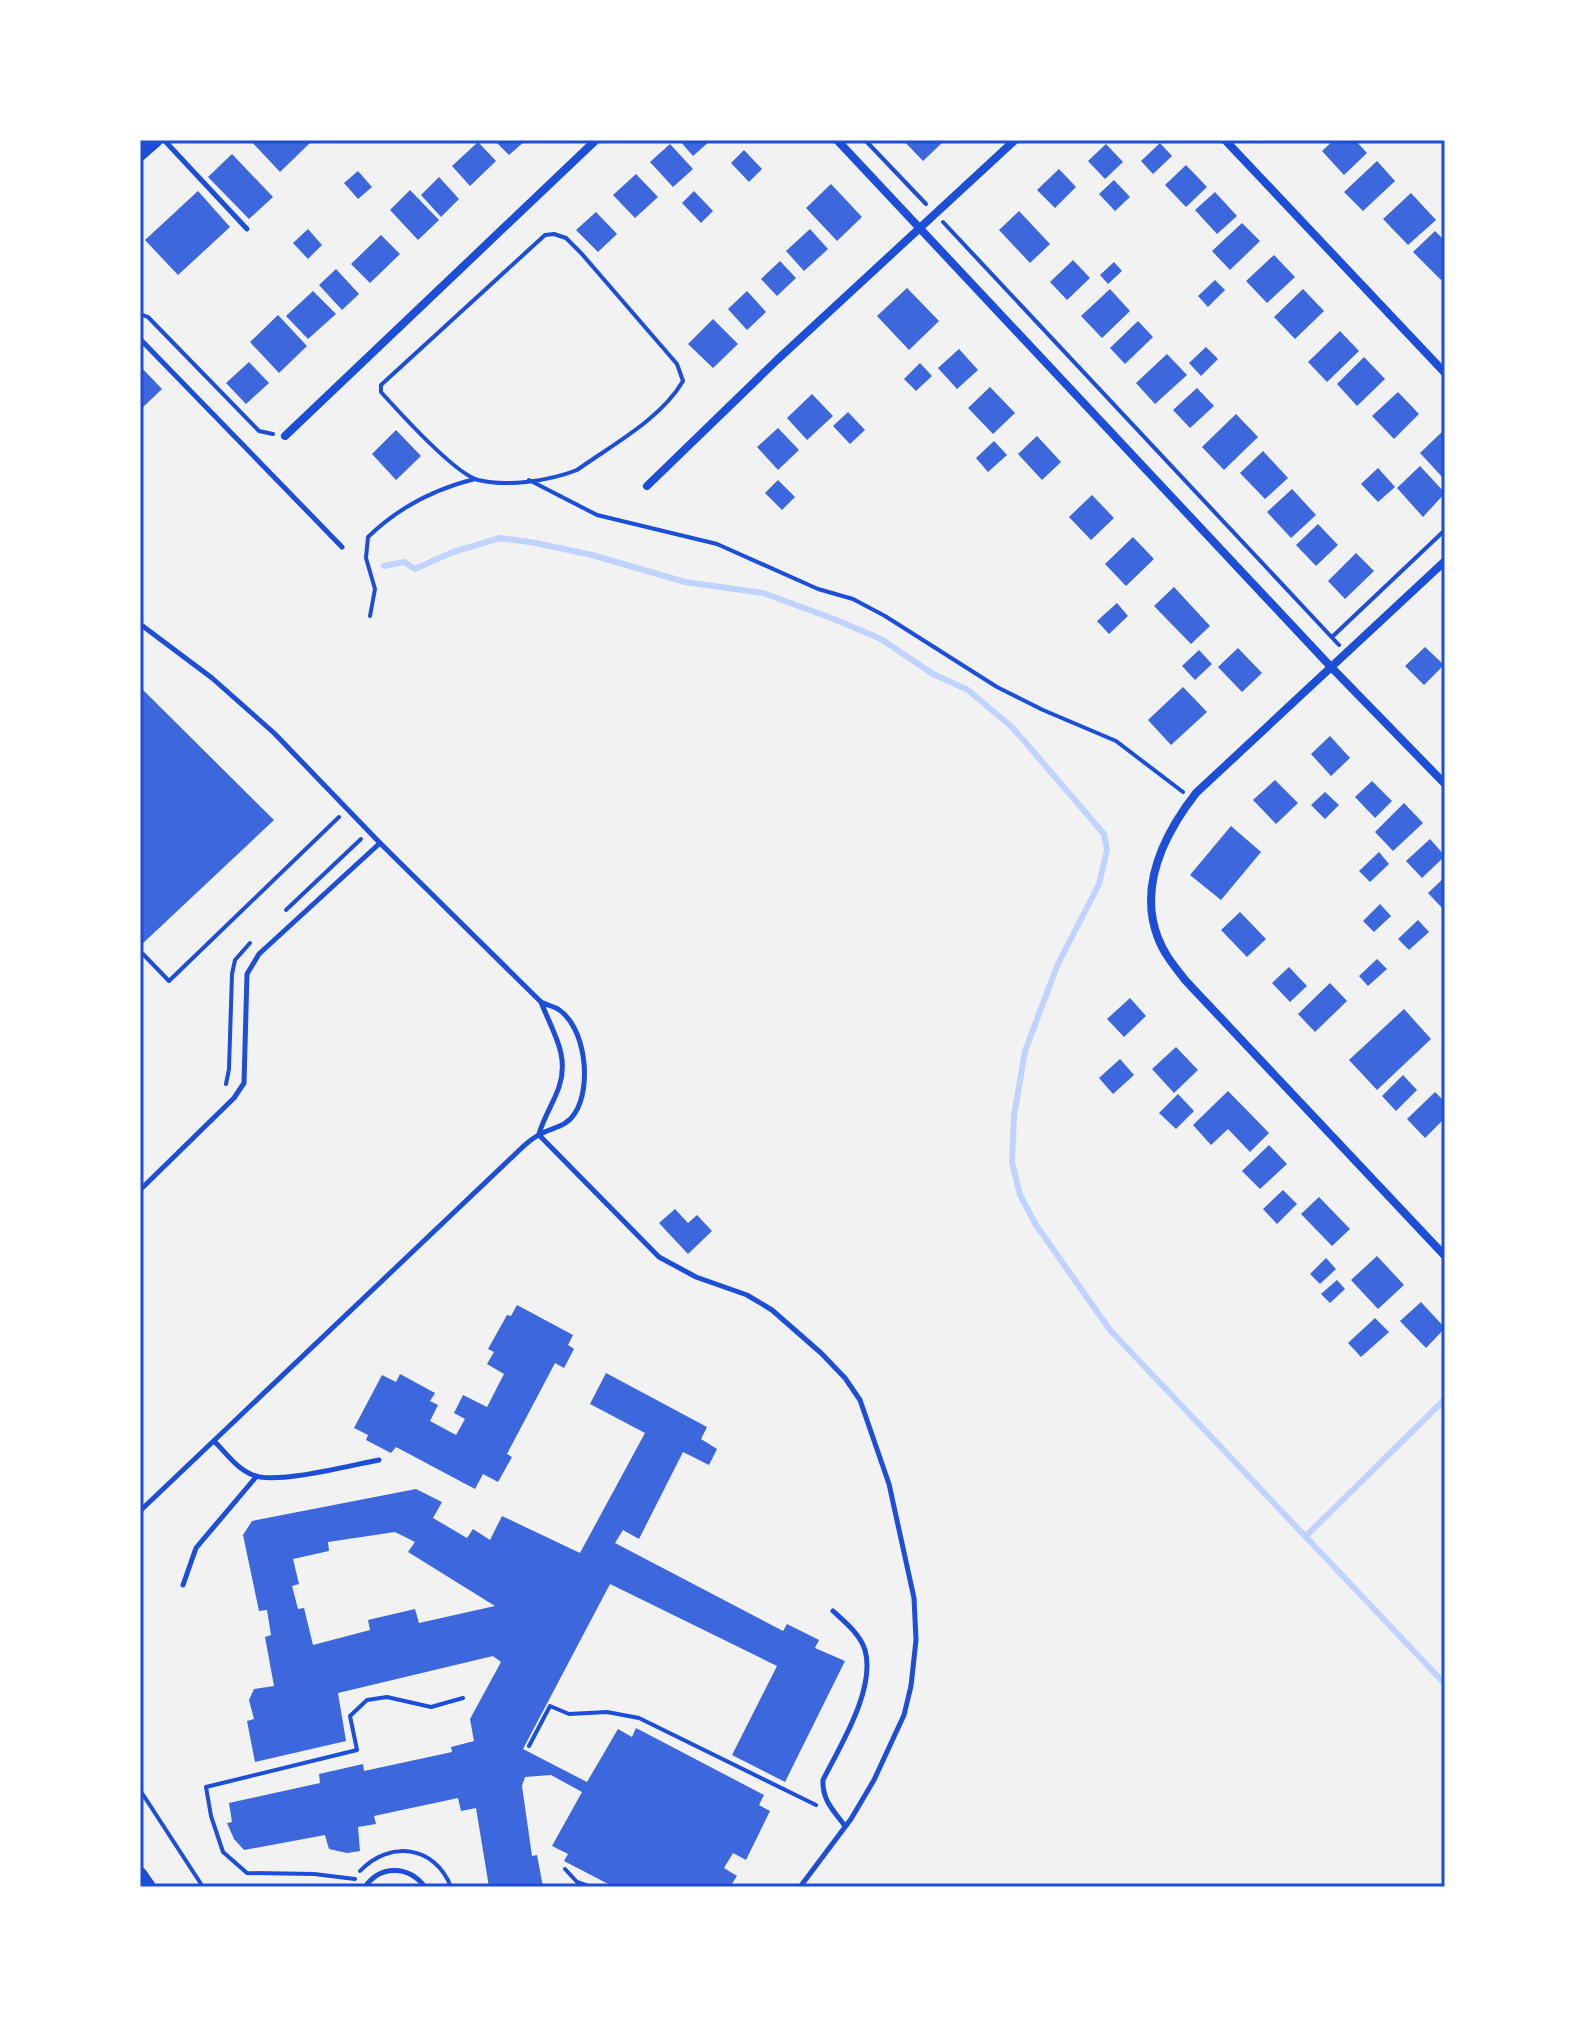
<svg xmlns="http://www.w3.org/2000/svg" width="1585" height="2027" font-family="Arial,sans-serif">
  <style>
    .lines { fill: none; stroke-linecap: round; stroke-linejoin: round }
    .stream { stroke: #bfd3fe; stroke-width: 6 }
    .building { fill: #3d67dc; fill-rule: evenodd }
    .path { stroke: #1d4ed8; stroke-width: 4 }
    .service { stroke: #1d4ed8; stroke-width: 5 }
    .minor { stroke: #1d4ed8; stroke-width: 8 }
    .secondary { stroke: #1d4ed8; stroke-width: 14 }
    .neatline { fill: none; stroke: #1d4ed8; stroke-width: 3 }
  </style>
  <rect width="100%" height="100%" fill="#f2f2f2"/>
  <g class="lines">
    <g class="stream">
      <polyline points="384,566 404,562 415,569 453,552 500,538 536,543 592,555 685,582 763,593 834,619 881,639 933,674 968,690 1013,728 1104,834 1107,850 1099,884 1057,966 1025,1051 1014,1116 1012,1162 1020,1195 1036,1225 1110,1330 1445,1684"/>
      <polyline points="1306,1536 1445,1399"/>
    </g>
  </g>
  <g class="building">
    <polygon points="250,140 313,140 280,172"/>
    <polygon points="494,140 526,140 509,155"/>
    <polygon points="679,140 711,140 693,156"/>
    <polygon points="903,140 945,140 923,161"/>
    <polygon points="1334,140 1355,140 1367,153 1344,175 1322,151"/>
    <polygon points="478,142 496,161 470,186 452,166"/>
    <polygon points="1160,143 1172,156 1153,174 1141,161"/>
    <polygon points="670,144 693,169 673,187 650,162"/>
    <polygon points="1106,144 1123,162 1105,179 1088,161"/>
    <polygon points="744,150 762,169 749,182 731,163"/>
    <polygon points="232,154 273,197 249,219 208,177"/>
    <polygon points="1377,161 1395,181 1363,211 1344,192"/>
    <polygon points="1186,165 1207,187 1186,207 1165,185"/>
    <polygon points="1059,169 1076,187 1055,208 1037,190"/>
    <polygon points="358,171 372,187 358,199 344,183"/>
    <polygon points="636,174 658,197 635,218 613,195"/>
    <polygon points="439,177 459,199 441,217 421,195"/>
    <polygon points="1114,180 1130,197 1115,211 1099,194"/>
    <polygon points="831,184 862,217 837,241 806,208"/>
    <polygon points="410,190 439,220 418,240 390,210"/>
    <polygon points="198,191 230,227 178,275 145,240"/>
    <polygon points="694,191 713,211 701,223 682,203"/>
    <polygon points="1215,192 1237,216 1217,234 1195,210"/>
    <polygon points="1411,193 1436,220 1408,245 1383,219"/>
    <polygon points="1019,211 1050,244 1030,263 999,230"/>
    <polygon points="596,212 617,234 598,252 576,230"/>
    <polygon points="1242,223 1260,241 1230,270 1212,251"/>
    <polygon points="308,229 322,245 308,259 293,243"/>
    <polygon points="810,229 828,249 804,271 786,251"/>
    <polygon points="1435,231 1445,241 1445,275 1441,280 1413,252"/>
    <polygon points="381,235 400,254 370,283 351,264"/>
    <polygon points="1274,255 1295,277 1267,303 1246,281"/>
    <polygon points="1073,260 1090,278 1067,300 1050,282"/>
    <polygon points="780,261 796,278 777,296 761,279"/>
    <polygon points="1114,262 1122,271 1108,284 1100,275"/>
    <polygon points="336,269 359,294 342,310 319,285"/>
    <polygon points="1215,280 1225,290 1208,307 1198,296"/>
    <polygon points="907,288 939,321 909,350 877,316"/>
    <polygon points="1110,289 1130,311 1102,338 1081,316"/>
    <polygon points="1303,289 1324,311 1295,339 1274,317"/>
    <polygon points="313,291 336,314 308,339 286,316"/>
    <polygon points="747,291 766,312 747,330 728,309"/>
    <polygon points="278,315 307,346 279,373 250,342"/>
    <polygon points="713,319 738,344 713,368 688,344"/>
    <polygon points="1138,321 1153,337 1125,364 1110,348"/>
    <polygon points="1340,331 1359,351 1327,382 1308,362"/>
    <polygon points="1206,347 1218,359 1201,376 1189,363"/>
    <polygon points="959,349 978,370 957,389 938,368"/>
    <polygon points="1167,354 1187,375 1155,404 1136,383"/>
    <polygon points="1364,357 1385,379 1357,406 1337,384"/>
    <polygon points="249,362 269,383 246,404 226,383"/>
    <polygon points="920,363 932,376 916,391 904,379"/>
    <polygon points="140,366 162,389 140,410"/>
    <polygon points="990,387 1015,413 993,434 968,408"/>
    <polygon points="1197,388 1214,406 1190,428 1173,410"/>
    <polygon points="1398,392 1419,414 1394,439 1372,416"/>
    <polygon points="812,394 833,416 807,440 787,418"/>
    <polygon points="848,412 865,430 850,444 833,426"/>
    <polygon points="1236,414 1258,437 1224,470 1202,447"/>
    <polygon points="778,428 799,450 778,470 757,447"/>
    <polygon points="1445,429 1445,480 1420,453"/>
    <polygon points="396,430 421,456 396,480 372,454"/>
    <polygon points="1037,436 1061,462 1042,480 1018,454"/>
    <polygon points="994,441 1007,455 988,472 976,458"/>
    <polygon points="1263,451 1288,478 1265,499 1240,473"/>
    <polygon points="1420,466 1445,493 1423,517 1397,488"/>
    <polygon points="1378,468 1395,487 1378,502 1361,484"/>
    <polygon points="778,480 795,497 782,510 765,493"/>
    <polygon points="1292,489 1316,515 1291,538 1267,512"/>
    <polygon points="1092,495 1114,518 1091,540 1069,517"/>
    <polygon points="1318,524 1338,545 1316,566 1296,545"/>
    <polygon points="1133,537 1154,559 1126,586 1105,564"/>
    <polygon points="1356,553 1374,571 1345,599 1328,581"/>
    <polygon points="1174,587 1210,626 1191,644 1154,606"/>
    <polygon points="1117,603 1128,616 1109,634 1097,621"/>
    <polygon points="1425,647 1444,665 1424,685 1405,666"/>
    <polygon points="1238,648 1262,673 1242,692 1218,667"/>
    <polygon points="1199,650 1212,664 1195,680 1182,666"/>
    <polygon points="140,687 274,820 140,946"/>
    <polygon points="1183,687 1207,712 1171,745 1148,720"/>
    <polygon points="1330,736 1350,758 1331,776 1311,754"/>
    <polygon points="1275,780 1298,803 1276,824 1253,800"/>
    <polygon points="1372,781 1392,801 1375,818 1355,797"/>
    <polygon points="1325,792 1339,805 1325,819 1311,805"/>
    <polygon points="1404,803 1423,823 1393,851 1375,832"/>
    <polygon points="1231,826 1261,852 1221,900 1190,875"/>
    <polygon points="1430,839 1445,856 1422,878 1406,861"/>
    <polygon points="1379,852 1389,864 1370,882 1359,871"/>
    <polygon points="1445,877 1445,911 1428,893"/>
    <polygon points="1380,904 1391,916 1374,932 1363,921"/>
    <polygon points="1240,912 1266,939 1247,957 1221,930"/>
    <polygon points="1418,920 1429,932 1409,950 1398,939"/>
    <polygon points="1377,959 1387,969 1368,986 1359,976"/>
    <polygon points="1289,967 1307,986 1290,1002 1272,983"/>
    <polygon points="1330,983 1347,1001 1315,1032 1298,1014"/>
    <polygon points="1130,998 1146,1016 1124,1037 1107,1019"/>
    <polygon points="1404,1009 1431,1039 1377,1090 1349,1060"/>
    <polygon points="1176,1047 1198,1070 1174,1093 1152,1069"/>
    <polygon points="1120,1059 1134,1075 1113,1094 1099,1078"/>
    <polygon points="1403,1075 1417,1090 1396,1111 1382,1096"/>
    <polygon points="1228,1091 1269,1133 1250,1152 1228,1129 1211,1145 1193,1125"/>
    <polygon points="1435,1092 1445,1102 1445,1118 1425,1138 1407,1119"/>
    <polygon points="1178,1094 1194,1111 1176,1129 1159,1113"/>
    <polygon points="1269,1145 1287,1164 1260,1189 1242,1171"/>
    <polygon points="1283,1190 1297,1204 1277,1224 1263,1209"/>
    <polygon points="1319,1197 1350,1229 1332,1246 1301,1214"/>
    <polygon points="675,1209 688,1223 697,1215 712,1231 688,1254 659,1223"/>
    <polygon points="1377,1256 1404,1285 1378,1309 1351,1280"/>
    <polygon points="1326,1258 1336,1269 1320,1284 1310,1274"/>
    <polygon points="1337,1280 1345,1289 1330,1303 1321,1294"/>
    <polygon points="1421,1302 1445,1328 1426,1348 1400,1321"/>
    <polygon points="517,1305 573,1335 568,1345 574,1349 564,1368 555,1363 507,1454 512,1457 498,1482 483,1474 475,1489 396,1447 391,1453 366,1440 368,1435 354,1428 382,1375 396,1382 400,1374 435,1393 430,1401 438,1405 430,1421 456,1435 465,1419 454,1413 463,1395 487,1407 504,1374 487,1364 494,1352 488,1349 507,1315 511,1316"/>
    <polygon points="1375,1318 1389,1332 1361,1357 1348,1343"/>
    <path d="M606 1373 707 1427 701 1439 717 1449 709 1465 683 1452 639 1539 623 1530 615 1543 783 1631 787 1624 819 1640 815 1648 845 1661 785 1782 732 1755 777 1666 610 1584 523 1749 587 1782 618 1729 632 1737 636 1728 764 1795 759 1805 770 1811 746 1860 733 1853 724 1868 737 1876 730 1887H614L564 1861 568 1854 552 1846 582 1792 551 1775 525 1777 522 1786 532 1856 537 1855 543 1887H489L476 1808 461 1811 458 1798 374 1816 376 1824 358 1827 360 1851 347 1853 329 1849 325 1835 244 1850 234 1839 227 1823 232 1822 229 1803 320 1783 319 1774 363 1764 364 1771 452 1752 451 1747 474 1741 470 1719 501 1662 493 1656 338 1693 346 1741 255 1762 247 1721 254 1719 249 1700 254 1689 274 1686 265 1637 271 1635 267 1610 259 1611 243 1535 252 1521 416 1489 442 1502 433 1518 467 1538 473 1529 490 1540 502 1516 580 1553 645 1433 590 1404ZM395 1532 415 1542 408 1552 495 1606 419 1623 415 1609 368 1620 370 1630 313 1645 304 1608 298 1609 292 1586 299 1584 293 1559 329 1551 328 1542Z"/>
  </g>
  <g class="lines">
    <g class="path">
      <polyline points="865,140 926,204"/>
      <polyline points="943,222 1339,645"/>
      <path d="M554 234 566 238 581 253 677 364 683 381C661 419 612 445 577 470 549 481 507 487 478 480 454 473 399 412 381 392V385L545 235Z"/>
      <polyline points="140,314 148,317 259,431 273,434"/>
      <polyline points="529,480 597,515 717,544 818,589 853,599 885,616 997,687 1043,710 1116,741 1183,792"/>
      <path d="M370 616 375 589 366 558 368 537C399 507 434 489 475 479"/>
      <polyline points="1332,637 1445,530"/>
      <polyline points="286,910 361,839"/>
      <polyline points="140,956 143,954 169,981 339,817"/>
      <polyline points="226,1084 229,1069 232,974 235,960 250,943"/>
      <polyline points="529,1746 550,1706 569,1714 607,1712 639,1718 816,1805"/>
      <polyline points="140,1790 203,1887"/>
      <polyline points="565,1869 577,1882 591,1887"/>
      <path d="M360 1871C389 1840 435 1845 451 1887"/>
      <polyline points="355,1879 314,1874 247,1873 223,1852 211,1816 206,1787 357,1750 350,1716 367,1700 387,1697 431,1707 463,1698"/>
    </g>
    <g class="service">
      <polyline points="164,140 247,229"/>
      <polyline points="140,339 342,547"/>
      <path d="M140 624 212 678 274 733 380 843 541 1002C546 1005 553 1006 558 1009 586 1027 592 1087 575 1113 566 1128 552 1127 539 1135 528 1140 519 1151 510 1159L140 1511"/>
      <path d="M539 1134C544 1117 553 1104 559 1087 570 1055 552 1031 541 1002"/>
      <polyline points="539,1135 659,1257 696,1277 747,1295 772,1310 821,1353 845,1378 860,1400 889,1484 914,1598 916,1640 911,1686 904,1715 874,1780 851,1819 800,1887"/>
      <polyline points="140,1190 234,1098 244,1083 247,974 259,954 380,843"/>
      <path d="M215 1442C227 1454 237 1469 253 1475 276 1485 351 1465 379 1460"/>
      <polyline points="183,1585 196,1548 256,1477"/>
      <path d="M833 1611C845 1622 860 1634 865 1650 876 1689 840 1746 823 1780 822 1800 833 1810 845 1826"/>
      <path d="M365 1887C381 1864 409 1866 425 1887"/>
    </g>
    <g class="minor">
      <polyline points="837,140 1331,667 1445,784"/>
      <polyline points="1225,140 1445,373"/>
      <polyline points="285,436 596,140"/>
      <polyline points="647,486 777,360 1015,140"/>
      <path d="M1445 561 1196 793C1165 833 1138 886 1158 938 1164 954 1175 967 1185 980L1445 1256"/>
    </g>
    <g class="secondary">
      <polyline points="140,154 156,140"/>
      <polyline points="140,1874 149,1887"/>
    </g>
  </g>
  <rect width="1585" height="2027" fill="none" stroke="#ffffff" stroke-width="284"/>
  <rect x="142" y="142" width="1301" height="1743" class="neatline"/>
</svg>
